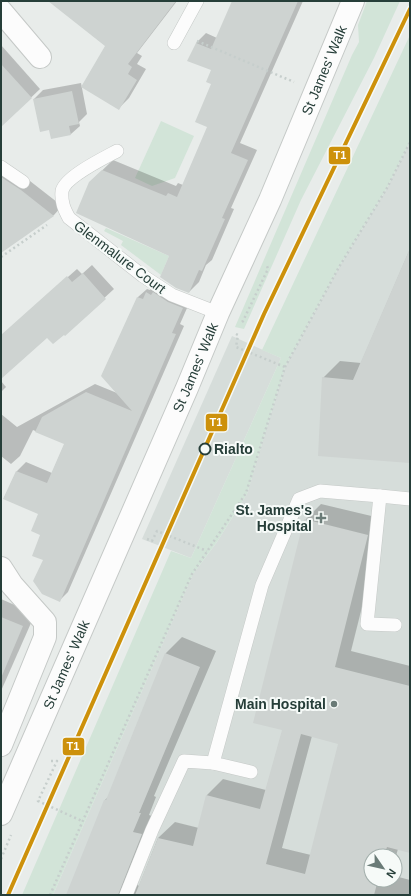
<svg xmlns="http://www.w3.org/2000/svg" width="411" height="896" font-family="Helvetica,sans-serif">
  <style>
    .built { fill: #d6ddda; fill-rule: evenodd }
    .green { fill: #d2e4d8 }
    .shadow { fill: #0003; fill-rule: evenodd }
    .building { fill: #ced3d1; fill-rule: evenodd }
    .lines { fill: none; stroke-linecap: round; stroke-linejoin: round }
    .lane-casing { stroke: #c5c9c7; stroke-width: 14 }
    .street-casing { stroke: #c5c9c7; stroke-width: 24 }
    .path { stroke: #c6cecc; stroke-width: 2.5; stroke-dasharray: 2 3; stroke-linecap: butt }
    .lane { stroke: #fcfcfc; stroke-width: 13 }
    .street { stroke: #fcfcfc; stroke-width: 22 }
    .tram-1-casing { stroke: #f6faf8; stroke-width: 7 }
    .tram-1 { stroke: #cd910b; stroke-width: 4 }
    .stop-dot { fill: #f6faf8; stroke: #263e39; stroke-width: 2 }
    .poi-dot { fill: #6a7b77; stroke: #f6faf8; stroke-width: 1.5 }
    .labels { text-anchor: middle; stroke-width: 4; stroke-linejoin: round; paint-order: stroke }
    .street-label { font-size: 14px; fill: #263e39; stroke: #f6faf8 }
    .stop-label { font-size: 14px; font-weight: bold; fill: #263e39; stroke: #f6faf8; text-anchor: start }
    .poi-label { font-size: 14px; font-weight: bold; fill: #263e39; stroke: #f6faf8; text-anchor: end }
    .line-badge { stroke: #f6faf8; stroke-width: 1.5 }
    .badge-label { font-size: 11px; text-anchor: middle; font-weight: bold; fill: #fff }
  </style>
  <rect width="100%" height="100%" fill="#e8ecea"/>
  <g class="built">
    <path d="M410 141V895H53L193 574 217 542 247 494 285 367 339 267 387 188ZM371 856H395V880H371Z"/>
    <polygon points="232,336 281,358 191,558 142,539"/>
  </g>
  <g class="green">
    <polygon points="367,1 400,1 374,58 301,200 244,329 235,327 352,55 359,42 358,25"/>
    <polygon points="410,35 410,141 387,188 339,267 285,367 247,494 217,542 193,574 53,895 22,895 171,551 191,558 281,358 262,350"/>
    <polygon points="161,121 194,136 175,178 152,186 135,178"/>
    <polygon points="106,228 169,256 161,275 121,245 123,241 104,231"/>
  </g>
  <g class="shadow">
    <polygon points="50,1 177,1 137,53 142,56 137,64 146,69 129,98 119,108 106,46"/>
    <polygon points="250,1 303,1 240,143 257,150 231,208 234,209 212,260 206,265 199,282 189,292 171,256 90,182 113,160 176,186 178,183 183,185 208,127 213,83 212,70 196,43 206,33 217,38"/>
    <polygon points="1,45 40,89 1,126"/>
    <polygon points="81,83 87,114 79,122 80,126 71,134 50,129 34,99 43,90"/>
    <polygon points="1,159 5,165 30,181 62,206 54,215 1,252"/>
    <polygon points="410,249 410,462 323,378 340,361 361,363"/>
    <polygon points="92,265 114,289 65,334 47,337 1,378 1,336 77,269 82,274"/>
    <polygon points="156,284 191,299 180,324 184,326 68,592 60,600 44,560 39,513 4,498 17,471 26,462 52,473 65,443 33,430 20,456 11,464 1,456 1,414 17,427 95,384 117,393 138,297 147,289 150,290"/>
    <polygon points="1,381 6,387 1,392"/>
    <path d="M321 504 384 519 351 651 410 666V852L398 849 395 859V856H371V880H395V876L410 880V895H67L105 800 108 797 166 653 182 637 216 651 154 796 156 797 149 815 157 818 135 883 139 886 158 838 175 822 199 828 207 795 223 779 266 790 283 729 305 520ZM312 736 339 743 311 855 282 848Z"/>
    <polygon points="1,599 35,614 1,691"/>
  </g>
  <g class="building">
    <polygon points="48,1 176,1 128,64 132,67 128,74 137,80 119,110 81,87 105,46"/>
    <polygon points="232,1 298,1 231,153 248,160 222,218 225,219 202,271 199,270 189,293 176,288 160,277 169,256 76,213 89,182 102,170 166,196 168,193 177,197 207,127 195,122 211,84 206,82 211,70 187,61 196,43 211,49"/>
    <polygon points="1,64 32,98 1,127"/>
    <polygon points="72,91 79,124 69,126 71,135 51,139 49,130 40,132 33,99"/>
    <polygon points="1,177 21,190 54,216 1,253"/>
    <polygon points="410,248 410,463 318,456 322,377 353,380"/>
    <polygon points="83,273 106,299 65,336 64,335 53,344 47,338 1,379 1,335 67,276 72,282"/>
    <polygon points="146,292 151,295 153,292 168,302 183,308 172,333 176,334 60,602 42,594 33,581 43,560 32,556 40,535 31,531 38,514 3,499 16,471 47,483 64,444 35,432 42,417 86,392 132,411 101,376 137,297 143,299"/>
    <path d="M304 519 368 535 335 667 410 686V853L387 847 384 856H371V880H378L374 895H135L158 838 193 846 206 795 260 809 282 730 253 723ZM301 734 338 744 305 874 266 864Z"/>
    <polygon points="1,617 23,626 1,678"/>
    <polygon points="165,653 200,667 139,813 141,813 133,832 142,834 118,895 66,895 104,800 106,800"/>
  </g>
  <g class="lines">
    <g class="lane-casing">
      <g id="lane">
        <polyline points="174,43 197,1"/>
        <path d="M117 151C104 158 65 177 62 191 61 202 64 209 69 218L143 276 172 295 218 313"/>
        <polyline points="1,167 23,182"/>
        <polyline points="380,496 410,499"/>
        <polyline points="251,772 213,763 262,585 299,499 320,491 380,496 367,624 395,625"/>
        <polyline points="126,895 152,830 184,761 213,763"/>
      </g>
    </g>
    <g class="street-casing">
      <g id="street">
        <polyline points="1,11 40,57"/>
        <polyline points="1,568 12,585 45,622 45,637 1,745"/>
        <path id="s1" d="M1 814 187 388 218 313 270 200 353 1"/>
      </g>
    </g>
    <g class="path">
      <polyline points="197,41 294,82"/>
      <polyline points="1,257 47,225"/>
      <polyline points="242,322 243,321 268,269 267,266"/>
      <polyline points="236,334 238,335 236,347 285,367"/>
      <polyline points="147,539 152,541 157,531 207,551"/>
      <polyline points="51,761 57,761 38,801 82,821"/>
      <polyline points="1,859 11,835"/>
      <polyline points="50,895 192,574 246,493 285,367 339,267 387,188 410,142"/>
    </g>
    <use href="#lane" class="lane"/>
    <use href="#street" class="street"/>
    <g class="tram-1-casing">
      <polyline id="tram-1" points="8,895 264,314 410,9"/>
    </g>
    <use href="#tram-1" class="tram-1"/>
  </g>
  <circle class="stop-dot" cx="205" cy="449" r="5.5"/>
  <g class="poi-dot">
    <path d="M319 512h4v4h4v4h-4v4h-4v-4h-4v-4h4z"/>
    <circle cx="334" cy="704" r="4"/>
  </g>
  <g class="labels">
    <g class="street-label">
      <text dy="5" stroke="none"><textPath href="#s1" startOffset="811">St James' Walk</textPath></text>
      <text transform="translate(120 257) rotate(37)" y="5">Glenmalure Court</text>
      <text dy="5" stroke="none"><textPath href="#s1" startOffset="487">St James' Walk</textPath></text>
      <text dy="5" stroke="none"><textPath href="#s1" startOffset="163">St James' Walk</textPath></text>
    </g>
    <g class="stop-label">
      <text x="214" y="454">Rialto</text>
    </g>
    <g class="poi-label">
      <text x="312" y="515">St. James's<tspan x="312" dy="16">Hospital</tspan></text>
      <text x="326" y="709">Main Hospital</text>
    </g>
  </g>
  <g class="line-badge">
    <rect x="328" y="146" width="23" height="19" rx="4" fill="#cd910b"/>
    <rect x="205" y="413" width="23" height="19" rx="4" fill="#cd910b"/>
    <rect x="62" y="737" width="23" height="19" rx="4" fill="#cd910b"/>
  </g>
  <g class="badge-label">
    <text x="340" y="159">T1</text>
    <text x="216" y="426">T1</text>
    <text x="73" y="750">T1</text>
  </g>
  <rect width="411" height="896" fill="none" stroke="#263e39" stroke-width="4"/>
  <g transform="translate(383 868) rotate(124)"><circle r="19" fill="#f6faf8" stroke="#a3afac"/>
  <path d="M0-3L7 15L0 10L-7 15Z" fill="#6a7b77"/>
  <text y="-6" font-size="11" font-weight="bold" text-anchor="middle" fill="#263e39">N</text>
  </g>
</svg>
